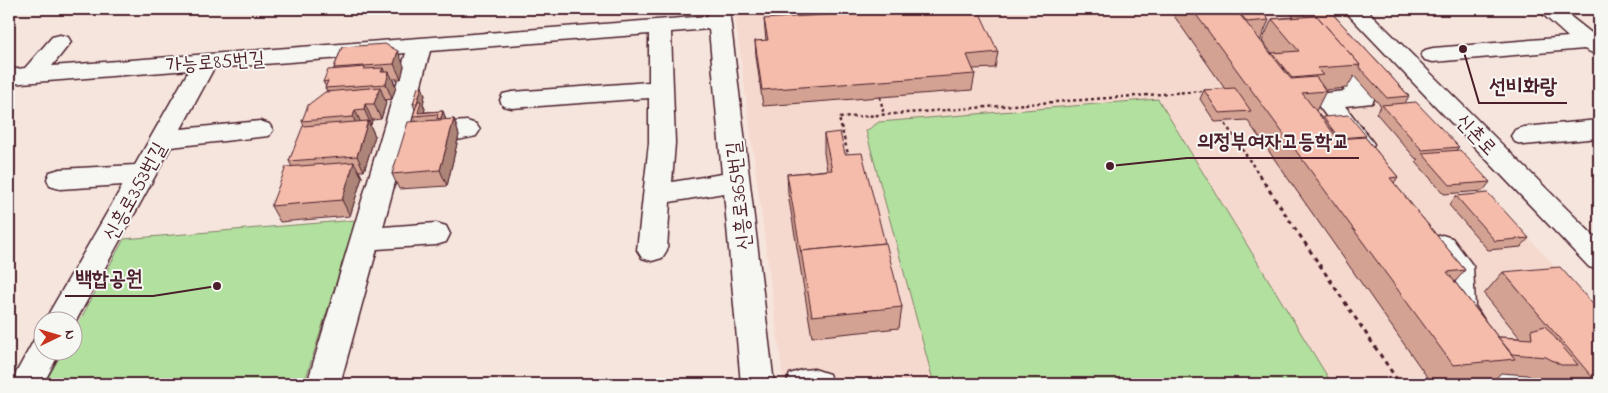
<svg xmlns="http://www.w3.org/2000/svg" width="1608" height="393" font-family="'Indie Flower','Poor Story',sans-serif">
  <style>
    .built { fill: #f6d9ce }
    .green { fill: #b2e09f; stroke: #7e8065 }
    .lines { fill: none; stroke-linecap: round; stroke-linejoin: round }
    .minor-casing { stroke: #4a1f2b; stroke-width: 3 }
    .path-far1 { stroke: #4a1f2b; stroke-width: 2.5; stroke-dasharray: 3 3; stroke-linecap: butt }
    .path { stroke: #4a1f2b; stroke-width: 3; stroke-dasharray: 4.5 4.5; stroke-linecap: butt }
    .minor { fill: #f6f6f2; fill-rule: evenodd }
    .wall { fill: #d3a293; stroke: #4a1f2b }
    .shaded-wall { fill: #ac8478; stroke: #4a1f2b }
    .building { fill: #f5bcab; stroke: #4a1f2b }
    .labels { text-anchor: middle; stroke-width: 4; stroke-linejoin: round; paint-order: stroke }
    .street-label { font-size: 20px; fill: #4a1f2b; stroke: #f6f6f2 }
    .leader { fill: none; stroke: #4a1f2b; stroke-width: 2 }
    .callout-dot { fill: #4a1f2b; stroke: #f6f6f2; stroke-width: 2 }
    .callout-label { font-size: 21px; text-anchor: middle; font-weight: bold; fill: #4a1f2b; stroke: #f6f6f2; stroke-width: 4; stroke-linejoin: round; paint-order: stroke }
  </style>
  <rect width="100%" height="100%" fill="#f6e5dd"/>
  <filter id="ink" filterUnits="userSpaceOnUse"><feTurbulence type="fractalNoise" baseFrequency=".02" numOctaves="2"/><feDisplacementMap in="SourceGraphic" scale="10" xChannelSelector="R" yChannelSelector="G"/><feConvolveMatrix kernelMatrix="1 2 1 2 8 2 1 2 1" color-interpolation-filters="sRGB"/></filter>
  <g filter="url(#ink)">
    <polygon class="built" points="734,9 1319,9 1599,314 1599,384 784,384"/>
    <g class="green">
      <polygon points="1158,99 1332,384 934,384 866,131 879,122"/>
      <polygon points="356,220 304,384 44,384 63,351 72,350 73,333 124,239"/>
    </g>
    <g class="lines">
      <g class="minor-casing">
        <g id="minor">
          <path d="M707 9H729L774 384H741L724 193 670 202 667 250 662 258 652 261 642 258 637 250 649 143V98L512 108 503 106 500 100 503 94 512 92 649 82V34L430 51 383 227 436 223 446 226 450 234 446 242 436 245 377 249 340 384H307L406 53 214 68 181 129 260 121 269 124 273 130 269 136 171 147 72 328V320H45L123 185 60 189 50 186 47 179 50 172 60 169 135 165 189 70 9 84V70L25 68 52 37 60 35 68 37 71 42 52 66 708 16ZM709 29 722 174 672 182 675 143 671 32Z"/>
          <polygon points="1343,9 1366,9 1599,241 1599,270 1589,267"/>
          <polygon points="1537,9 1561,9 1599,39 1599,53 1595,54 1584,49 1433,62 1425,60 1421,55 1425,50 1433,48 1568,37"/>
          <polygon points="1327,47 1335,49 1375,97 1372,103 1345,106 1374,144 1370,150 1361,153 1352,150 1314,100 1317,94 1345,91 1315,54 1319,49"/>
          <polygon points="1599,120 1599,138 1524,145 1515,142 1511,136 1515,130 1524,127"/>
          <path d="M467 121 476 124 480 130 476 136C457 141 430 144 412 139L408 133 412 127 421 124Z"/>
          <polygon points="1442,235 1452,238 1473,266 1475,306 1484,320 1479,329 1468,333 1457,329 1449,318 1445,309 1443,269 1428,246 1432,238"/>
          <polygon points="42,337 42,350 61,350 43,384 10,384 34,340"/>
          <path d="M1509 360C1522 365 1529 371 1534 384H1498L1493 374 1497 364Z"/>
          <polygon points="814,369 829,374 833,384 786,384 790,374 802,370"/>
        </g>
      </g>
      <g class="path-far1">
        <polyline points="880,97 884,115"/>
        <polyline points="1222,119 1260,176"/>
        <polyline points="849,158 839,118 1202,91 1204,93"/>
      </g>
      <polyline class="path" points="1259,175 1400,384"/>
      <use href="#minor" class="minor"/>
    </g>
    <g class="wall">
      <polygon points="1146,9 1259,9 1269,20 1260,41 1271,54 1272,53 1262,41 1272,19 1294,17 1287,9 1328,9 1409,96 1405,103 1459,147 1456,150 1490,182 1483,191 1444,194 1416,162 1418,159 1416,159 1376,113 1381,106 1354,76 1347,88 1326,90 1326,91 1316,111 1322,119 1323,117 1366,136 1365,137 1398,177 1394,183 1465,270 1455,282 1498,337 1520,338 1484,294 1503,272 1599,384 1541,383 1527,375 1501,373 1495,379 1448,384 1432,384 1247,120 1215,122 1200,99 1204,90 1225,89 1172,13 1149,14"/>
      <polygon points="764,19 998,52 995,68 973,69 975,74 972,90 763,106 756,56 755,41 766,41"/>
      <polygon points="342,47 404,66 401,79 393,79 396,87 392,99 385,100 386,103 381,119 372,120 371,125 370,125 375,136 364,171 359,171 362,177 350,216 280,222 271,206 292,167 289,161 304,126 302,121 327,91 325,88 326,87 323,82 334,69 334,68"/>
      <polygon points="425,95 423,104 425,109 424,112 443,111 446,120 454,119 459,135 447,186 399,189 392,174 416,122 413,116 415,109 413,104"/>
      <polygon points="824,134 845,154 902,307 899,328 812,337 788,194 787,174 827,170 824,153"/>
      <polygon points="1456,196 1529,238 1521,247 1488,250 1449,205"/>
    </g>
    <g class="shaded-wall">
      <polygon points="398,51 404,66 401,79 394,64"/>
      <polygon points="383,68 387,78 389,72 396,87 392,99 381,72"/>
      <polygon points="422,86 425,95 423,104 425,109 423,115 419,116 417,103"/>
      <polygon points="9,87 15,95 9,104"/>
      <polygon points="380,87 386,103 381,119 374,104"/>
      <polygon points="365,104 372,120 371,125 364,109"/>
      <polygon points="355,110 362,125 360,132 353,117"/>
      <polygon points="443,111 446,120 444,127 441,118"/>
      <polygon points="454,119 459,135 447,186 440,170"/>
      <polygon points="368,121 375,136 364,171 357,156"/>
      <polygon points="354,162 362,177 350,216 342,200"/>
    </g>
    <g class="building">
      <polygon points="908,9 978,9 998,52 967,55 975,74 762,90 755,41 768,40 764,19"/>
      <polygon points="1192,9 1239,9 1237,9 1236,10 1291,79 1316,77 1326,91 1302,93 1338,139 1365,137 1398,177 1390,178 1465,270 1447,272 1515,359 1453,365"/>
      <polygon points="1237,9 1259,9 1269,20 1247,22"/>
      <polygon points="1298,9 1328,9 1409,96 1387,98 1359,67 1360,65 1317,16 1305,16"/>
      <polygon points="1317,16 1360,65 1317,68 1324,75 1292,78 1272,53 1299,51 1272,19"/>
      <polygon points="385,44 398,51 394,64 334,68 342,47"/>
      <polygon points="365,67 364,69 383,68 381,72 389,72 386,84 325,88 328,81 323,82 328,70"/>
      <polygon points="422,86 417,103 413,104 418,87"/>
      <polygon points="380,87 374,104 365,104 364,109 355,110 353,117 302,121 308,105 325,92"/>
      <polygon points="1235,88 1251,111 1219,113 1204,90"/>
      <polygon points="418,101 421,101 418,113 443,111 441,118 437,119 438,114 413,116"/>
      <polygon points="1416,102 1459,147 1422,150 1382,105"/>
      <polygon points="1349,115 1366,136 1339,138 1323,117"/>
      <polygon points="454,119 440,170 392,174 408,122"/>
      <polygon points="368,121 357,156 289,161 303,126"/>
      <polygon points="840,132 845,154 862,153 885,243 801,251 801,253 787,174 832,170 824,134"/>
      <polygon points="1460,150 1490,182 1450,185 1422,153"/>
      <polygon points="354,162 342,200 271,206 286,167"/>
      <polygon points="1488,193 1529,238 1495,241 1456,196"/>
      <polygon points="886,243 902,307 812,316 801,251"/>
      <polygon points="1560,267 1599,311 1599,384 1598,384 1503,272"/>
      <polygon points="1545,326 1578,365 1561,365 1546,357 1512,354 1498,337 1532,339 1531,330"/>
    </g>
  </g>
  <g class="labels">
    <g class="street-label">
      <text transform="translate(215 61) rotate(-4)" y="7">가능로85번길</text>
      <text transform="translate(1477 134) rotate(46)" y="7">신촌로</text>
      <text transform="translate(134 191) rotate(-61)" y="7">신흥로353번길</text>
      <text transform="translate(738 196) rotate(-96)" y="7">신흥로365번길</text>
    </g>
  </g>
  <path class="leader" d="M1463 49L1479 103H1567M1110 166L1187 158H1359M217 286L153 296H65"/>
  <g class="callout-dot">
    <circle cx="1463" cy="49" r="5"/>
    <circle cx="1110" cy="166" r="5"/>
    <circle cx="217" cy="286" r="5"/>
  </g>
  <g class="callout-label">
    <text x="1523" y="93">선비화랑</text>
    <text x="1273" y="148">의정부여자고등학교</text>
    <text x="109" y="285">백합공원</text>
  </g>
  <rect width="1608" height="393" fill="none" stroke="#f6f6f2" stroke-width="30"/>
  <rect x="15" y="15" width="1578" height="363" fill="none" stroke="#4a1f2b" stroke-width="2" filter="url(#ink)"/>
  <g transform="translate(58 336) rotate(85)"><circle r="24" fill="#f6f6f2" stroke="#b1a0a2"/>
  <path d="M0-4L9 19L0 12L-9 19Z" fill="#c8321e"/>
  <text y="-8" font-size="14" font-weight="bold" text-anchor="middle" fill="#4a1f2b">N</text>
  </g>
</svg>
